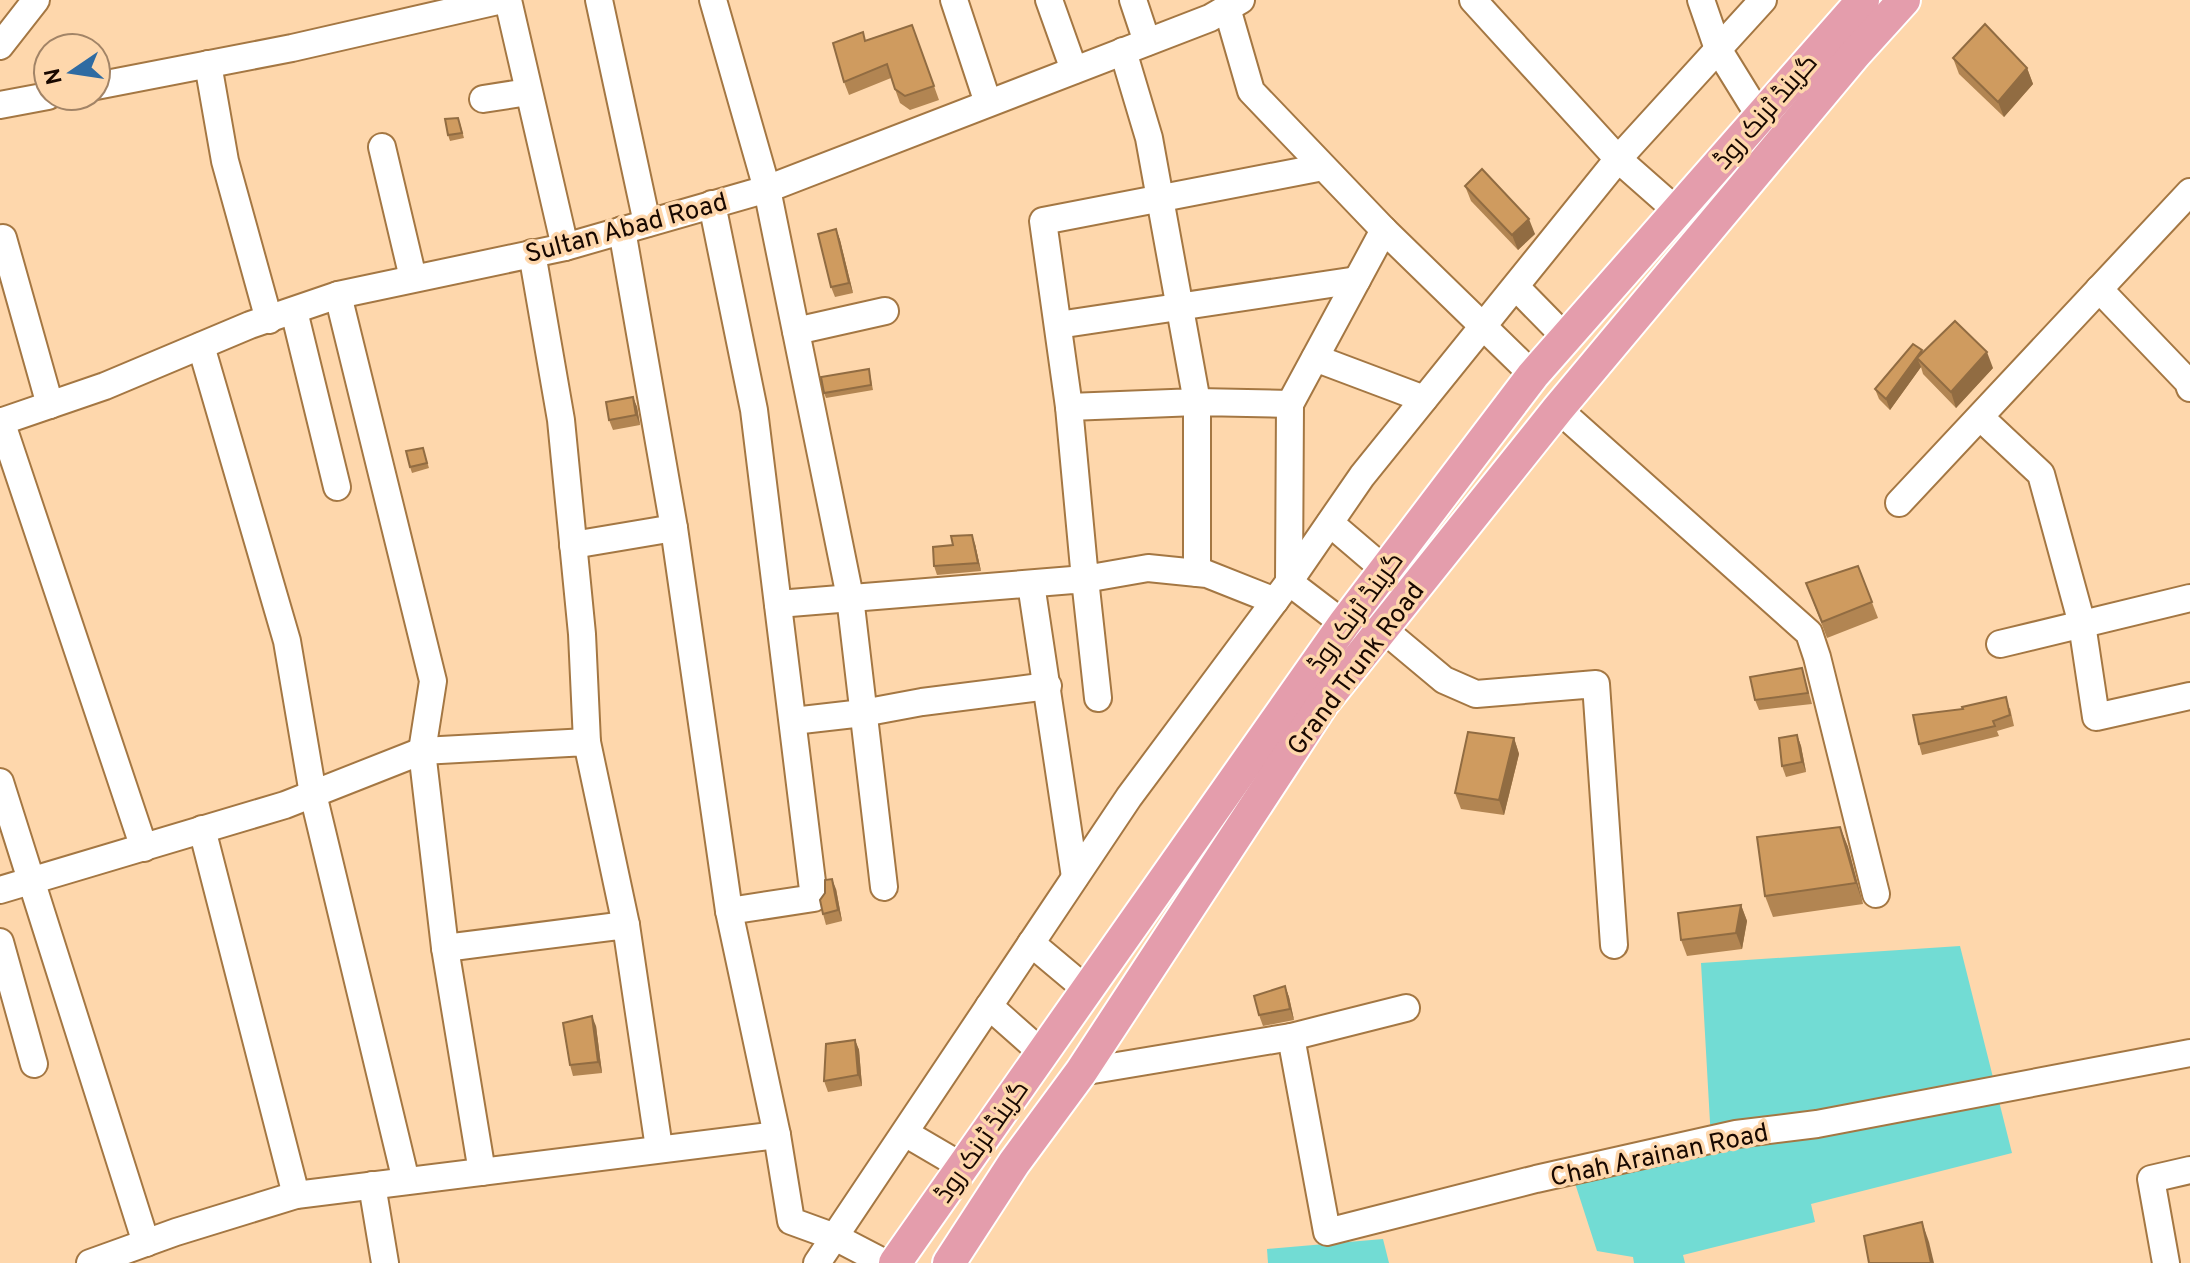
<svg xmlns="http://www.w3.org/2000/svg" width="2190" height="1263" font-family="Overpass,Cairo,sans-serif">
  <style>
    .water { fill: #72dcd4 }
    .lines { fill: none; stroke-linecap: round; stroke-linejoin: round }
    .minor-casing { stroke: #a47743; stroke-width: 30 }
    .major-casing { stroke: #fff; stroke-width: 36 }
    .minor { stroke: #fff; stroke-width: 26 }
    .major { stroke: #e49dac; stroke-width: 32 }
    .wall { fill: #b28552 }
    .shaded-wall { fill: #916c42 }
    .building { fill: #cf9b5f; stroke: #916c42; stroke-width: 2 }
    .labels { text-anchor: middle; stroke-width: 7; stroke-linejoin: round; paint-order: stroke }
    .street-label { font-size: 26px; fill: #180800; stroke: #fed7ac }
  </style>
  <rect width="100%" height="100%" fill="#fed7ac"/>
  <g class="water">
    <polygon points="1960,946 2012,1153 1811,1204 1815,1222 1683,1255 1685,1263 1634,1263 1633,1257 1597,1251 1571,1171 1711,1140 1701,963"/>
    <polygon points="1383,1239 1389,1263 1268,1263 1267,1249"/>
  </g>
  <g class="lines">
    <g class="minor-casing">
      <g id="minor">
        <polyline points="508,0 565,247"/>
        <polyline points="599,0 647,223"/>
        <polyline points="713,0 767,189 850,597 884,887"/>
        <polyline points="954,0 988,103"/>
        <polyline points="1049,0 1074,70"/>
        <polyline points="1133,0 1147,42"/>
        <polyline points="1473,0 1618,159 1677,211"/>
        <polyline points="1701,0 1718,49 1760,117"/>
        <polyline points="1227,8 1251,91 1384,230"/>
        <polyline points="0,46 36,0"/>
        <polyline points="1123,51 1149,138 1197,402 1069,407 1085,579 1148,568 1207,574 1275,601"/>
        <polyline points="208,64 225,161 269,320"/>
        <polyline points="96,86 292,48 502,0"/>
        <polyline points="483,99 528,92"/>
        <polyline points="0,105 48,96"/>
        <polyline points="382,147 413,278"/>
        <polyline points="712,204 754,410 814,898 729,911 777,1135"/>
        <polyline points="622,230 674,528 729,911"/>
        <polyline points="3,238 50,405"/>
        <polyline points="532,253 561,420 582,634 587,742"/>
        <polyline points="1516,287 1566,338"/>
        <polyline points="2099,289 2188,382 2190,388"/>
        <polyline points="338,295 433,681 422,751 445,948 482,1172"/>
        <polyline points="294,311 337,487"/>
        <polyline points="1058,325 1357,280"/>
        <polyline points="796,331 885,311"/>
        <polyline points="201,346 287,641 313,794 406,1181"/>
        <polyline points="1315,358 1424,399"/>
        <polyline points="1069,407 1043,221 1323,167"/>
        <polyline points="1558,409 1809,633 1817,657 1876,894"/>
        <polyline points="1980,417 2041,474 2082,624 2096,717 2190,696"/>
        <polyline points="1,421 144,848"/>
        <polyline points="0,422 105,386 250,325 338,295 565,247 767,189 1210,18 1241,0"/>
        <polyline points="1899,503 2190,192"/>
        <polyline points="1330,523 1385,570"/>
        <polyline points="573,545 674,528"/>
        <polyline points="1197,573 1197,402 1290,404"/>
        <polyline points="1031,584 1075,877"/>
        <polyline points="778,604 1085,579 1098,698"/>
        <polyline points="1344,624 1289,582 1290,404 1384,230 1533,375"/>
        <polyline points="1383,629 1444,680 1476,694 1596,684 1614,945"/>
        <polyline points="2000,644 2190,598"/>
        <polyline points="793,721 863,713 922,702 1048,686"/>
        <polyline points="0,782 146,1243"/>
        <polyline points="202,829 296,1195"/>
        <polyline points="0,890 285,805 422,751 587,742 626,925"/>
        <polyline points="0,942 34,1064"/>
        <polyline points="1031,943 1087,990"/>
        <polyline points="445,948 626,925 659,1148"/>
        <polyline points="989,1006 1042,1053"/>
        <polyline points="1291,1037 1327,1232 1536,1179 1736,1134 1817,1124 2190,1053"/>
        <polyline points="1081,1072 1291,1037 1406,1008"/>
        <polyline points="905,1133 963,1167"/>
        <polyline points="372,1185 385,1263"/>
        <polyline points="90,1263 176,1232 296,1195 777,1135 791,1221 835,1237 885,1263"/>
        <polyline points="817,1263 1129,797 1289,582 1362,476 1618,159 1763,0"/>
        <polyline points="2166,1263 2151,1179 2190,1170"/>
      </g>
    </g>
    <g class="major-casing">
      <g id="major">
        <polyline points="895,1263 1344,624 1533,375 1863,0"/>
        <polyline points="949,1263 1014,1163 1081,1072 1323,703 1558,409 1855,54 1904,0"/>
      </g>
    </g>
    <use href="#minor" class="minor"/>
    <use href="#major" class="major"/>
  </g>
  <g class="wall">
    <polygon points="912,25 939,100 910,110 900,103 891,78 849,95 844,82 866,40"/>
    <polygon points="1953,58 2027,68 2033,84 2004,117 1959,74"/>
    <polygon points="460,123 464,138 450,141 448,135"/>
    <polygon points="1465,186 1535,234 1518,250 1471,201"/>
    <polygon points="836,229 840,240 853,293 835,297 831,287"/>
    <polygon points="1922,350 1923,353 1993,368 1956,408 1923,374 1921,367 1890,410 1879,399 1875,389"/>
    <polygon points="869,369 873,390 826,398 824,393"/>
    <polygon points="633,397 637,407 640,425 613,430 609,420"/>
    <polygon points="423,448 429,468 412,473 410,467"/>
    <polygon points="975,544 981,571 937,575 934,566 953,545"/>
    <polygon points="1858,566 1878,618 1827,638 1806,583"/>
    <polygon points="1802,668 1812,704 1759,710 1755,700"/>
    <polygon points="2010,708 2014,726 1997,731 1999,736 1922,755 1919,744"/>
    <polygon points="1797,735 1801,746 1806,772 1786,777 1782,766"/>
    <polygon points="1514,738 1519,754 1504,815 1461,809 1455,793"/>
    <polygon points="1840,827 1848,847 1863,904 1773,917 1765,896"/>
    <polygon points="836,889 842,921 826,925 823,914"/>
    <polygon points="1741,905 1747,921 1742,949 1687,956 1681,940"/>
    <polygon points="1285,986 1289,997 1294,1020 1263,1026 1259,1015"/>
    <polygon points="596,1026 602,1073 573,1076 570,1065"/>
    <polygon points="855,1040 859,1050 862,1086 828,1092 824,1081"/>
  </g>
  <g class="shaded-wall">
    <polygon points="2027,68 2033,84 2004,117 1998,102"/>
    <polygon points="1529,219 1535,234 1518,250 1512,235"/>
    <polygon points="836,229 840,240 853,293 849,283"/>
    <polygon points="1922,350 1925,361 1917,358 1921,367 1890,410 1886,399"/>
    <polygon points="1987,352 1993,368 1956,408 1951,392"/>
    <polygon points="633,397 637,407 640,425 636,415"/>
    <polygon points="972,535 975,544 981,571 978,563"/>
    <polygon points="1797,735 1801,746 1806,772 1802,762"/>
    <polygon points="1514,738 1519,754 1504,815 1499,800"/>
    <polygon points="1840,827 1848,847 1863,904 1856,883"/>
    <polygon points="832,879 836,889 842,921 838,910"/>
    <polygon points="1741,905 1747,921 1742,949 1736,933"/>
    <polygon points="1285,986 1289,997 1294,1020 1290,1009"/>
    <polygon points="592,1016 596,1026 602,1073 598,1062"/>
    <polygon points="855,1040 859,1050 862,1086 858,1075"/>
    <polygon points="1922,1222 1929,1242 1934,1263 1931,1263"/>
  </g>
  <g class="building">
    <polygon points="1985,24 2027,68 1998,102 1953,58"/>
    <polygon points="912,25 934,86 905,96 895,89 887,64 844,82 833,43 863,32 865,41"/>
    <polygon points="458,118 462,133 448,135 445,119"/>
    <polygon points="1482,169 1529,219 1512,235 1465,186"/>
    <polygon points="836,229 849,283 831,287 818,234"/>
    <polygon points="1955,321 1987,352 1951,392 1917,358"/>
    <polygon points="1913,344 1922,350 1886,399 1875,389"/>
    <polygon points="869,369 871,385 824,393 821,377"/>
    <polygon points="633,397 636,415 609,420 606,402"/>
    <polygon points="423,448 427,463 410,467 406,451"/>
    <polygon points="972,535 978,563 934,566 933,547 953,545 951,536"/>
    <polygon points="1858,566 1872,602 1822,622 1806,583"/>
    <polygon points="1802,668 1808,693 1755,700 1750,677"/>
    <polygon points="2006,697 2010,715 1993,721 1995,726 1919,744 1913,715 1963,709 1962,707"/>
    <polygon points="1468,732 1514,738 1499,800 1455,793"/>
    <polygon points="1797,735 1802,762 1782,766 1779,738"/>
    <polygon points="1840,827 1856,883 1765,896 1757,837"/>
    <polygon points="832,879 838,910 823,914 820,900 825,893 825,880"/>
    <polygon points="1741,905 1736,933 1681,940 1678,913"/>
    <polygon points="1285,986 1290,1009 1259,1015 1254,996"/>
    <polygon points="592,1016 598,1062 570,1065 563,1023"/>
    <polygon points="855,1040 858,1075 824,1081 826,1044"/>
    <polygon points="1922,1222 1931,1263 1869,1263 1864,1236"/>
  </g>
  <g class="labels">
    <g class="street-label">
      <text transform="translate(1765 111) rotate(-49)" y="9">گرینڈ ٹرنک روڈ</text>
      <text transform="translate(626 227) rotate(-15)" y="9">Sultan Abad Road</text>
      <text transform="translate(1355 612) rotate(-54)" y="9">گرینڈ ٹرنک روڈ</text>
      <text transform="translate(1355 668) rotate(-53)" y="9">Grand Trunk Road</text>
      <text transform="translate(981 1141) rotate(-55)" y="9">گرینڈ ٹرنک روڈ</text>
      <text transform="translate(1659 1154) rotate(-12)" y="9">Chah Arainan Road</text>
    </g>
  </g>
  <g transform="translate(72 72) rotate(257)"><circle r="38" fill="#fed7ac" stroke="#a28467" stroke-width="2"/>
  <path d="M0-6L14 30L0 20L-14 30Z" fill="#2f6ba2"/>
  <text y="-12" font-size="22" font-weight="bold" text-anchor="middle" fill="#180800">N</text>
  </g>
</svg>
